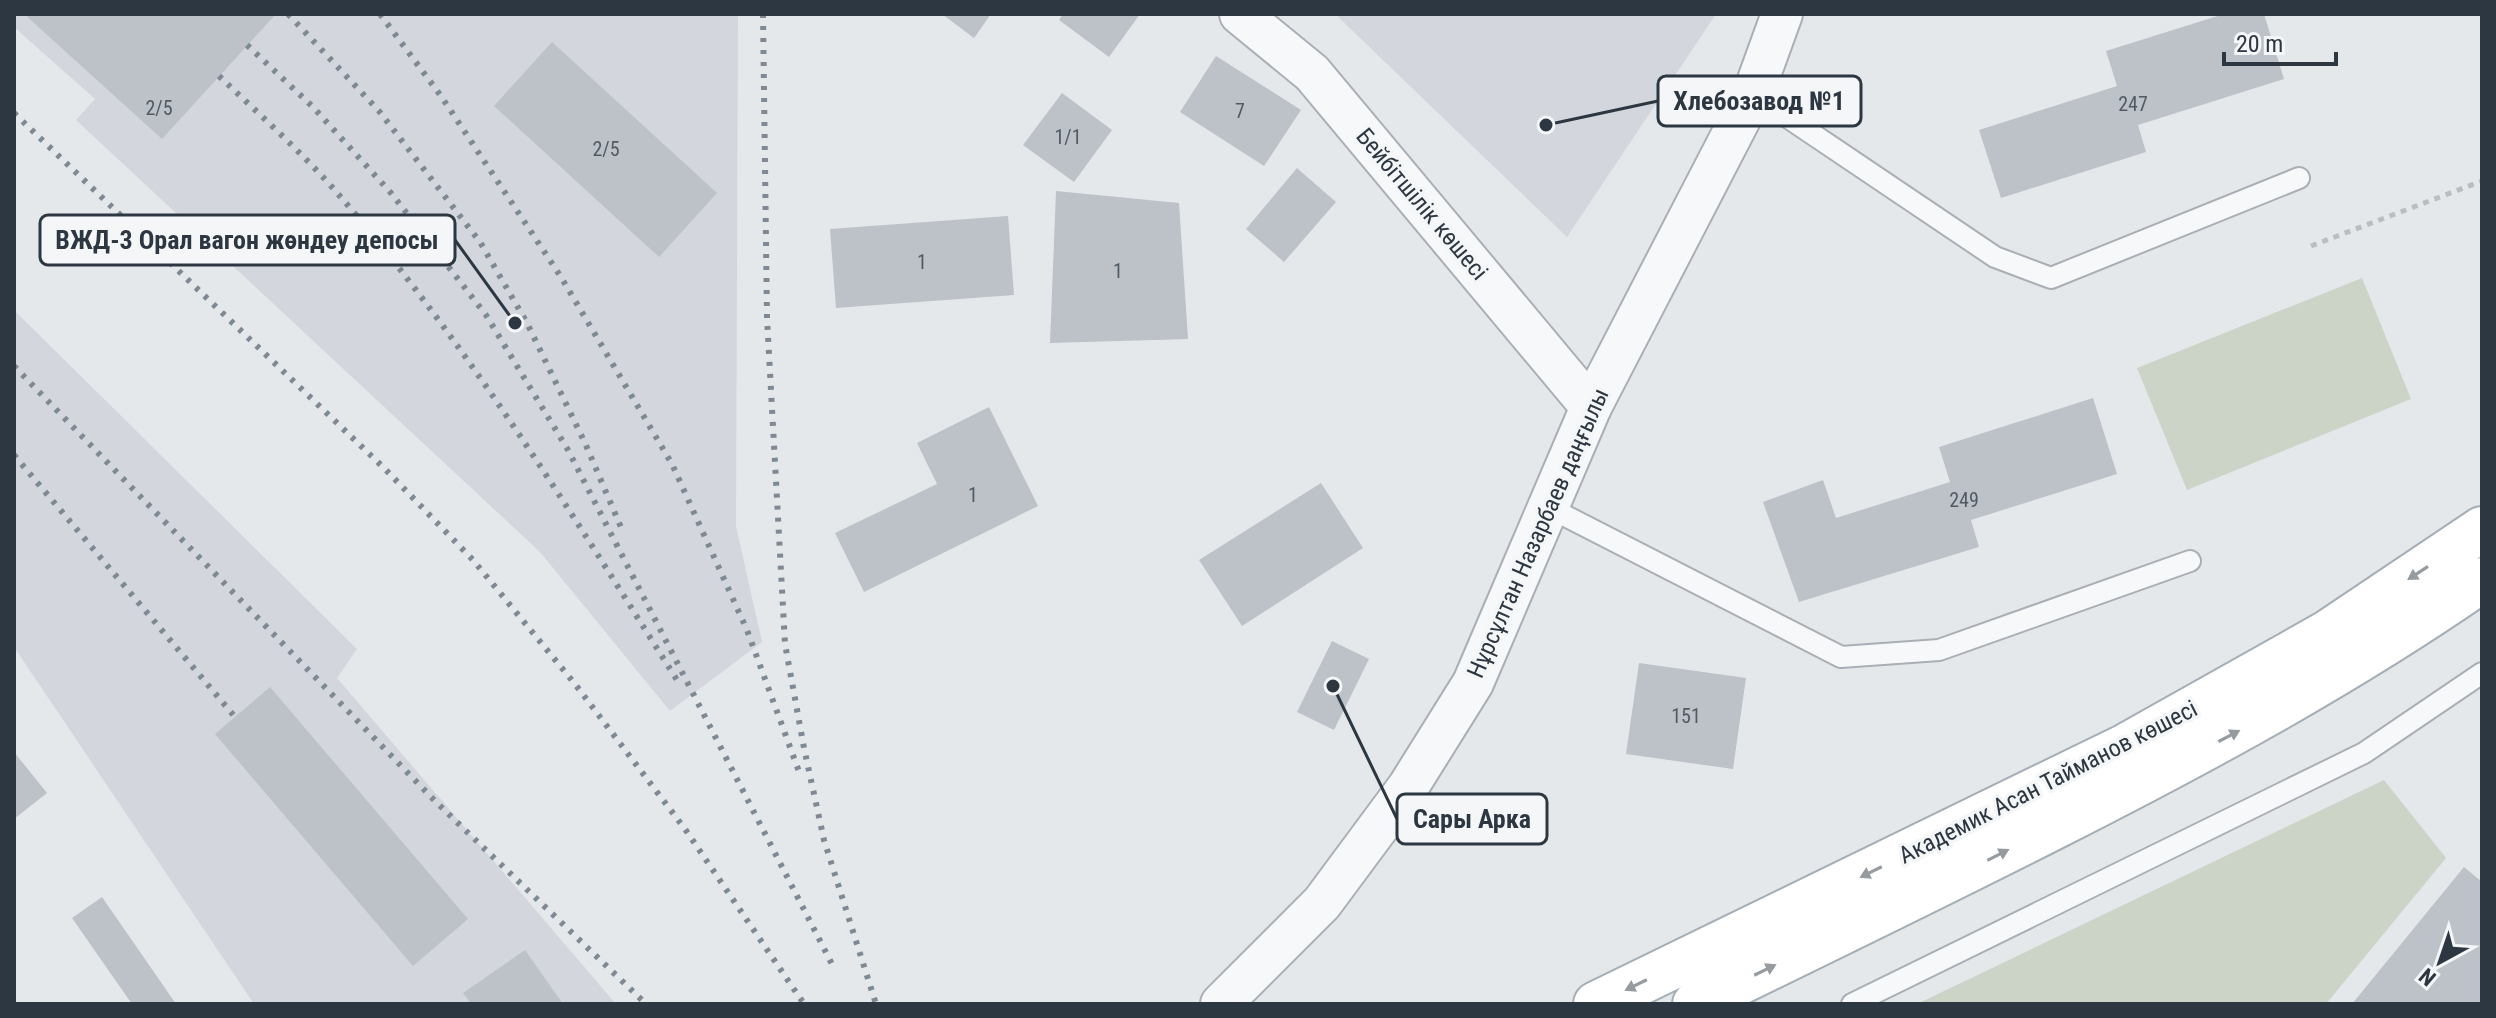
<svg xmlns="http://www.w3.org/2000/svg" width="2496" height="1018" font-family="'Roboto Condensed',sans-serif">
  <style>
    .built { fill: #d3d7dd }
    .green { fill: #cbd4c6 }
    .building { fill: #bcc2c8 }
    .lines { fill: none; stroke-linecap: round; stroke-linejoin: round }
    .lane-casing { stroke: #aaafb5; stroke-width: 24 }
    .street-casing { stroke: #aaafb5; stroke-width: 44 }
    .primary-casing { stroke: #a5aeb6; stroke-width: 48 }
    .path { stroke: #babec3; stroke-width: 5; stroke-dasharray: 6 6; stroke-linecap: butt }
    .lane { stroke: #f7f8fa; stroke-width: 20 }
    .street { stroke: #f7f8fa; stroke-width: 40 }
    .primary { stroke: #fff; stroke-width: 44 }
    .rail { stroke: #7f8993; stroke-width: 6; stroke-dasharray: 4 8; stroke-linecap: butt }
    .oneway { fill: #969ba0 }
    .labels { text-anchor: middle; stroke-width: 7; stroke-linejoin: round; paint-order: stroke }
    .number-label { font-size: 20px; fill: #515a64 }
    .street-label { font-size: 24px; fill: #2d3742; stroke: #f4f6f8 }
    .leader { fill: none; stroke: #2d3742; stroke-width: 3 }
    .callout-dot { fill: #2d3742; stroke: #f4f6f8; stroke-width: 3 }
    .callout { fill: #f4f6f8; stroke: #2d3742; stroke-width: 3 }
    .callout-label { font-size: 26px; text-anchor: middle; font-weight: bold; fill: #2d3742 }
  </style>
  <rect width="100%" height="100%" fill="#e5e8eb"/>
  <g class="built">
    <polygon points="14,14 738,14 736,526 762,642 670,711 540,552 76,120 95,99 14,27"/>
    <polygon points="1335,14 1716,14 1567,237"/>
    <polygon points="14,310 357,649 337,678 616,1004 254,1004 14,647"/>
  </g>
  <g class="green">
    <polygon points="2362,278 2411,399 2187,490 2137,368"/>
    <polygon points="2384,780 2446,858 2326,1004 1917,1004"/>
  </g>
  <g class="building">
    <polygon points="24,14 276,14 162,139"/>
    <polygon points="942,14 991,14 974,38"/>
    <polygon points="1063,14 1140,14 1109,57 1059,20"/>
    <polygon points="2224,14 2264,14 2284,79 2138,125 2146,152 2001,198 1979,130 2117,86 2106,51"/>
    <polygon points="552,42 717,193 659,257 494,106"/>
    <polygon points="1216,56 1301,110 1264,166 1180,112"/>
    <polygon points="1062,93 1112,130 1074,182 1023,145"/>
    <polygon points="1297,168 1336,202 1284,262 1246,229"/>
    <polygon points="1056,191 1179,203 1188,339 1050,343"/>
    <polygon points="1008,216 1014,295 836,308 830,229"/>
    <polygon points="2093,398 2117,474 1971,520 1979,547 1799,602 1763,502 1823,480 1836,518 1950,482 1939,447"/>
    <polygon points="989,407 1038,506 864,592 835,533 937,484 917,443"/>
    <polygon points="1321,483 1363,548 1242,626 1199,560"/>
    <polygon points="1332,641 1369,659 1334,730 1297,712"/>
    <polygon points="1639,663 1746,678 1733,769 1626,754"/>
    <polygon points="270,687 468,919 413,966 215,734"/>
    <polygon points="14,752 47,793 14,819"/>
    <polygon points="2464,867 2482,882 2482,1004 2352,1004"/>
    <polygon points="102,897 176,1004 132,1004 72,918"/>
    <polygon points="525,950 563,1004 471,1004 463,993"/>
  </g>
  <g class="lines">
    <g class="lane-casing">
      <g id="lane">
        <polyline points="1753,94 1995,257 2051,278 2299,178"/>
        <polyline points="1550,508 1841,657 1939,650 2190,561"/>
        <polyline points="1852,1004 2364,753 2482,673"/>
      </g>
    </g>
    <g class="street-casing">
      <g id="street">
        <polyline points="1240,14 1312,73 1591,407"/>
        <polyline points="1221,1004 1322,903 1408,787 1473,683 1591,407 1753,94 1782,14"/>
      </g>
    </g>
    <g class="primary-casing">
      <g id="primary">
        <polyline points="1596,1004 2126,746 2327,633 2482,529"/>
        <path d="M1695 1004C1816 945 1938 886 2058 825 2204 751 2348 673 2482 580"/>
      </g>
    </g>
    <polyline class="path" points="2311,246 2482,181"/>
    <use href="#lane" class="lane"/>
    <use href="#street" class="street"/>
    <use href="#primary" class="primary"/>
    <g class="rail">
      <polyline points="288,14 379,111 480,242 527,323 585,443 623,532"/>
      <polyline points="380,14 441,96 561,277 672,464 747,630 801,777"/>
      <polyline points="763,14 767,318 785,644 804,748 824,840 876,1004"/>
      <polyline points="247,45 313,107 391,193 486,315 568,450 835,970"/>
      <path d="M219 76C257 112 297 148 332 187 464 338 570 511 677 680"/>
      <polyline points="14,113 385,469 473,560 575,684 685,829 804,1004"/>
      <polyline points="14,366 436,802 646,1004"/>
      <polyline points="14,455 235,717"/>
    </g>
  </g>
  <defs><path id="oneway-solid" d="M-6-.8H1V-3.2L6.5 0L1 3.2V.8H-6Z" transform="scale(2)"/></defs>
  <g class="oneway">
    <use href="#oneway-solid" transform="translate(2418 573) rotate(147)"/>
    <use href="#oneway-solid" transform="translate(2229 736) rotate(-28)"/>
    <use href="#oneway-solid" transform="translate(1998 855) rotate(-27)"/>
    <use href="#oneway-solid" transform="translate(1871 872) rotate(154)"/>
    <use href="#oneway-solid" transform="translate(1765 970) rotate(-26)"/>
    <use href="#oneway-solid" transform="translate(1636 985) rotate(154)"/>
  </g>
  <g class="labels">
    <g class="number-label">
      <text x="2133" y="111">247</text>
      <text x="159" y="115">2/5</text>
      <text x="1240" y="118">7</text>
      <text x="1068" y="144">1/1</text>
      <text x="606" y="156">2/5</text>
      <text x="922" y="269">1</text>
      <text x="1118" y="278">1</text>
      <text x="973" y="502">1</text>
      <text x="1964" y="507">249</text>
      <text x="1686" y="723">151</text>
    </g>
    <g class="street-label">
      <text transform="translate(1422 204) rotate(50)" y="8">Бейбітшілік көшесі</text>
      <text transform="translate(1538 533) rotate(-66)" y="8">Нұрсұлтан Назарбаев даңғылы</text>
      <text transform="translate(2048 782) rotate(-27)" y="8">Академик Асан Тайманов көшесі</text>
    </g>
  </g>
  <path class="leader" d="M1546 125L1658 101M515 323L455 240M1333 686L1397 819"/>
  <g class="callout-dot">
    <circle cx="1546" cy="125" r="8"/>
    <circle cx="515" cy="323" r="8"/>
    <circle cx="1333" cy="686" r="8"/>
  </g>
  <g class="callout">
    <rect x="1658" y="76" width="203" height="50" rx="8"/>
    <rect x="40" y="215" width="415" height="50" rx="8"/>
    <rect x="1397" y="794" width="150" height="50" rx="8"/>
  </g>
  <g class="callout-label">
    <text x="1759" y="110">Хлебозавод №1</text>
    <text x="247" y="249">ВЖД-3 Орал вагон жөндеу депосы</text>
    <text x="1472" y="828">Сары Арка</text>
  </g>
  <rect width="2496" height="1018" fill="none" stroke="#2d3742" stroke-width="32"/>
  <g transform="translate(2440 962) rotate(220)" stroke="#f4f6f8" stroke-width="6" paint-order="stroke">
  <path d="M0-6L14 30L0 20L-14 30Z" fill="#2d3742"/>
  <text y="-12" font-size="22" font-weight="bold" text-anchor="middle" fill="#2d3742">N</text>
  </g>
  <path d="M2224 52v12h112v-12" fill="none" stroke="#2d3742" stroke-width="4"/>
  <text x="2236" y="52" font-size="24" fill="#2d3742" stroke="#f4f6f8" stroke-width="6" paint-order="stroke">20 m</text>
</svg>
